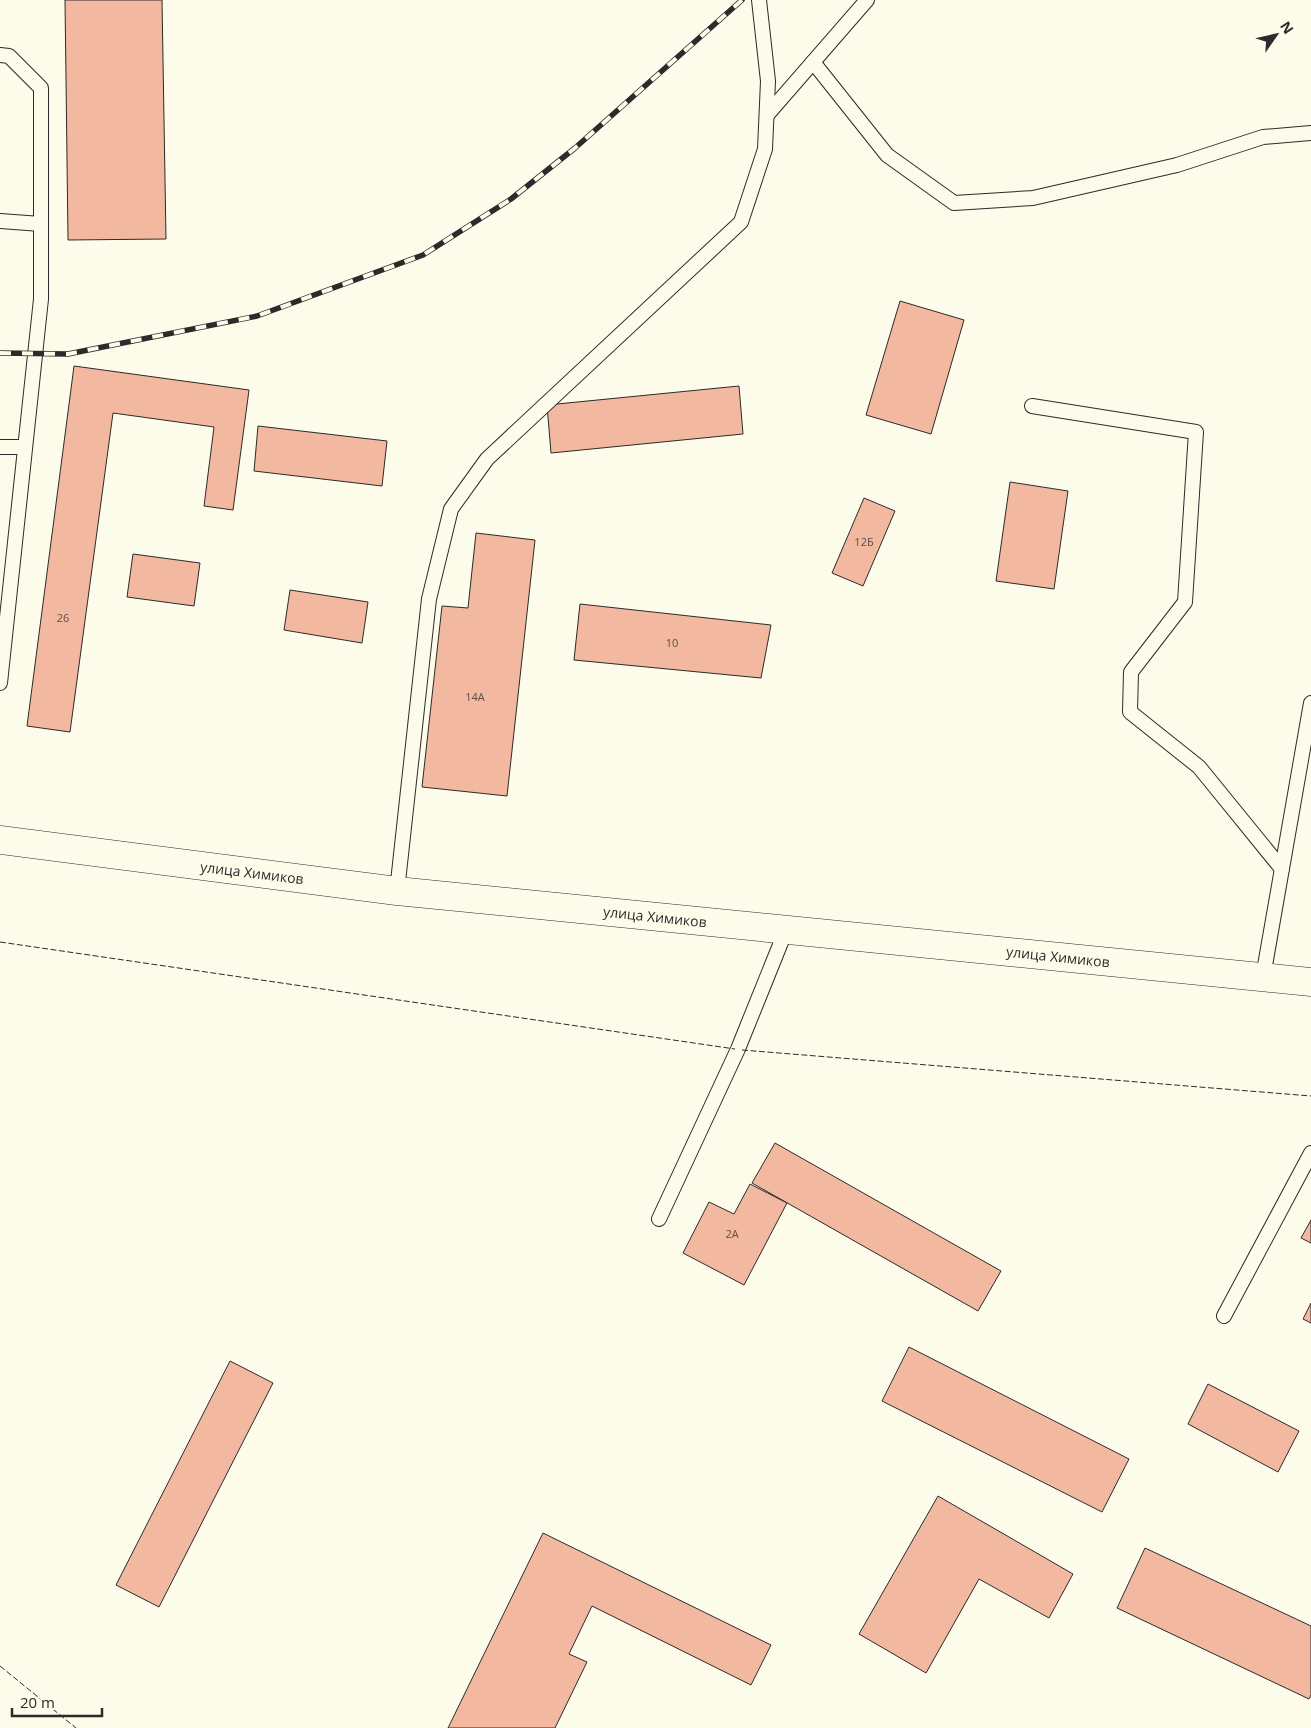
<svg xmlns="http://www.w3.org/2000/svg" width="1311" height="1728" font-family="'Open Sans',sans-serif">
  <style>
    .building { fill: #f2b8a0; stroke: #2b2b2b }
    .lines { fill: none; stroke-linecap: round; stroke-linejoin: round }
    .lane-casing { stroke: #2b2b2b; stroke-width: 16 }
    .secondary-casing { stroke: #2b2b2b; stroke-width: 29 }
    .lane { stroke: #fdfbea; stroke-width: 14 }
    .secondary { stroke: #fdfbea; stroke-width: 28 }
    .rail-casing { stroke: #2b2b2b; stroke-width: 5.5 }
    .rail { stroke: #fdfbea; stroke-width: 4; stroke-dasharray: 11; stroke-linecap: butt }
    .fence { stroke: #2b2b2b; stroke-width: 1; stroke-dasharray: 6 2.5; stroke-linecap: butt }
    .labels { text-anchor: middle; stroke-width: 4; stroke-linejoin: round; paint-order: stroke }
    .number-label { font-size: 11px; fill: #5d4e48 }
    .street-label { font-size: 14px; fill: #2b2b2b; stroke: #fdfbea }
  </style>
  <rect width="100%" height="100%" fill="#fdfbea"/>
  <g class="building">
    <polygon points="65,0 162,0 166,239 68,240"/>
    <polygon points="900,301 964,320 931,434 866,415"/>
    <polygon points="74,366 249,390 233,510 204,506 214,427 113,413 70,732 27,726"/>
    <polygon points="739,386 743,434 551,453 547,405"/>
    <polygon points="258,426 387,441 382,486 254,471"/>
    <polygon points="1010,482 1068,491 1054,589 996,581"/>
    <polygon points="864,498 895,511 863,586 832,573"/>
    <polygon points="476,533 535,540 507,796 422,787 442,606 468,608"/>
    <polygon points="133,554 200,563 194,606 127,597"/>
    <polygon points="290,590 368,602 362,643 284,630"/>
    <polygon points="580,604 771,625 761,678 574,660"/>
    <polygon points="775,1143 1001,1271 978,1311 752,1183"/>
    <polygon points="750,1184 787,1203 744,1285 683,1253 709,1202 734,1214"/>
    <polygon points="1311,1220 1311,1243 1301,1238"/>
    <polygon points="1311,1303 1311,1323 1303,1319"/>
    <polygon points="909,1347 1129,1459 1102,1512 882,1401"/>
    <polygon points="230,1361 273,1383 159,1607 116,1585"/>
    <polygon points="1208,1384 1299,1431 1278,1472 1188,1424"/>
    <polygon points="938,1496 1073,1574 1049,1618 979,1579 926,1673 859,1634"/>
    <polygon points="543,1533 771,1645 751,1685 592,1606 569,1654 587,1662 555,1728 448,1728"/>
    <polygon points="1145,1548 1311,1626 1311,1695 1309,1699 1117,1608"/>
  </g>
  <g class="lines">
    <g class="lane-casing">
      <g id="lane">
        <polyline points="0,55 9,56 41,88 41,299 0,683"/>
        <polyline points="813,62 887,155 954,203 1033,198 1177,165 1263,137 1311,133"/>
        <polyline points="767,115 867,0"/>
        <polyline points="0,221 41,224"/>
        <polyline points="1032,406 1196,432 1185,602 1131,672 1130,712 1199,767 1282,869"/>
        <polyline points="0,447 25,447"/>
        <polyline points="397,891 429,599 451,509 487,459 741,222 765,149 768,81 759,0"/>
        <polyline points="1263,977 1311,703"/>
        <polyline points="659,1219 738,1049 786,930"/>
        <polyline points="1224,1316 1311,1153"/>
      </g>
    </g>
    <g class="secondary-casing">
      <polyline id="secondary" points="0,840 397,891 1311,982"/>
    </g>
    <use href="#lane" class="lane"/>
    <use href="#secondary" class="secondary"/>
    <g class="rail-casing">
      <polyline id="rail" points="0,353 68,354 257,316 423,255 511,199 575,148 742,0"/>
    </g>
    <use href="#rail" class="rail"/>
    <g class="fence">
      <polyline points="0,942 735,1049"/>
      <polyline points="742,1050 1311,1096"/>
      <polyline points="0,1666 76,1728"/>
    </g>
  </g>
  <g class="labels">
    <g class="number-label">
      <text x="864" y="546">12Б</text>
      <text x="63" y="622">26</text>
      <text x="672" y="647">10</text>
      <text x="475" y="701">14А</text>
      <text x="732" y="1238">2А</text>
    </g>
    <g class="street-label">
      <text transform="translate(252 873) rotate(7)" y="5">улица Химиков</text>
      <text transform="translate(655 917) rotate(6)" y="5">улица Химиков</text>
      <text transform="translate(1058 957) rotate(6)" y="5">улица Химиков</text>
    </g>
  </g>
  <g transform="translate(1276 35) rotate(56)" stroke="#fdfbea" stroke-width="4" paint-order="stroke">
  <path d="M0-4L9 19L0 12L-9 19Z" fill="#2b2b2b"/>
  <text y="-8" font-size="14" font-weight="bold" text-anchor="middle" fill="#2b2b2b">N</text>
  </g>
  <path d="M12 1708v8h90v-8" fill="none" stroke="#2b2b2b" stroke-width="2.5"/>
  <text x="20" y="1708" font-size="15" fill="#2b2b2b" stroke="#fdfbea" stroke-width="4" paint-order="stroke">20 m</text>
</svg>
